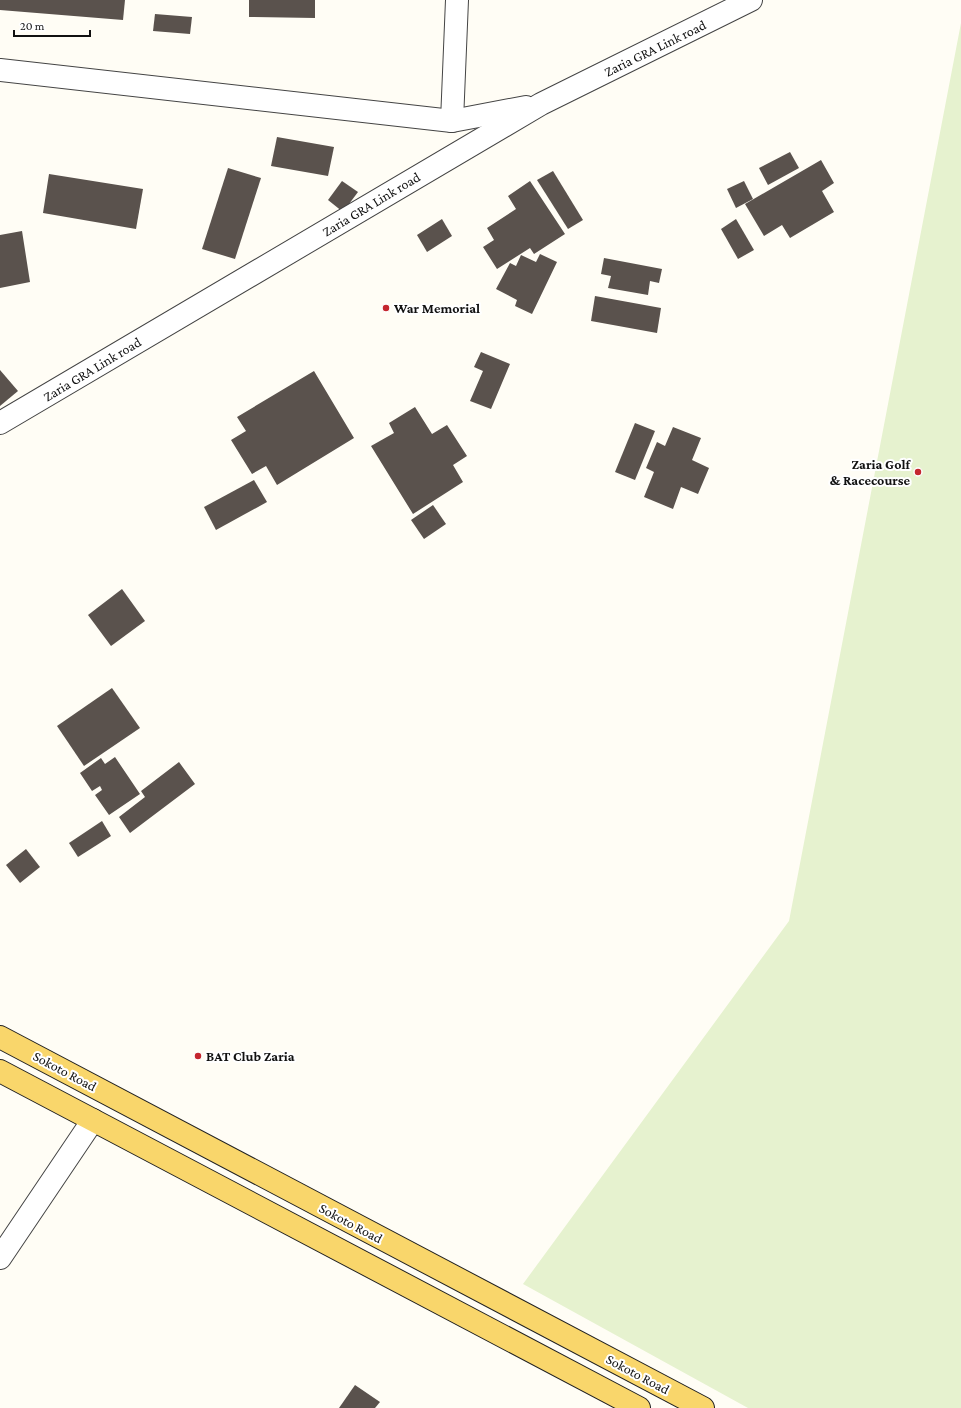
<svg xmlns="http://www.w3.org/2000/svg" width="961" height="1408" font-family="'Crimson Pro',serif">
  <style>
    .pitch { fill: #e6f2cf }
    .building { fill: #5a524d }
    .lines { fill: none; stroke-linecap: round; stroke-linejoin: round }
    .minor-casing { stroke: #444; stroke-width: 24 }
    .primary-casing { stroke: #222; stroke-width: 24 }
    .minor { stroke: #fff; stroke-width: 22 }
    .primary { stroke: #f9d66b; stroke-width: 22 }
    .poi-dot { fill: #c4262e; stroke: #fff; stroke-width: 1.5 }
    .labels { text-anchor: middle; stroke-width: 4; stroke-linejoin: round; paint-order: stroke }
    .street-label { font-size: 14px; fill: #111; stroke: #fff }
    .poi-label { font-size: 14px; font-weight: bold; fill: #111; stroke: #fff; text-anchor: start }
  </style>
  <rect width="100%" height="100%" fill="#fffdf5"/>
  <polygon class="pitch" points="961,23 961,1408 748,1408 523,1284 789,921"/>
  <g class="building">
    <polygon points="0,0 125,0 123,20 0,10"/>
    <polygon points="249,0 315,0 315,18 249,17"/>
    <polygon points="155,14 192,17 190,34 153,31"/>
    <polygon points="277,137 334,147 328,176 271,166"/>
    <polygon points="790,152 799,168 768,185 759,168"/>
    <polygon points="821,160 834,183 822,191 834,212 790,238 782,225 764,236 745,204"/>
    <polygon points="228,168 261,178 235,259 202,249"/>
    <polygon points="553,171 583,220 568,229 537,180"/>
    <polygon points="49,174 143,189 136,229 43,213"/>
    <polygon points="342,181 358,192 343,212 328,200"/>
    <polygon points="530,181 565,234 534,254 530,248 497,269 483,247 494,240 487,228 516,209 508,196"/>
    <polygon points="744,181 753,199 736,208 727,189"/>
    <polygon points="442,219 452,236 427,252 417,235"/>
    <polygon points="736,219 754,250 738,259 721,229"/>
    <polygon points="22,231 30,282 0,288 0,235"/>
    <polygon points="540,254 557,262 532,314 515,306 517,300 496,289 510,263 516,266 521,255 536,262"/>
    <polygon points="604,258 662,269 659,283 650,281 648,295 608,288 611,276 601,274"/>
    <polygon points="595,296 661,308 657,333 591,321"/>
    <polygon points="481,352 510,364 491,409 470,401 483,371 474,367"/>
    <polygon points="0,370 18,391 0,406"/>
    <polygon points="314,371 354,438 277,485 266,466 252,474 231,440 246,431 237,417"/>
    <polygon points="415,407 432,434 447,425 467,456 453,465 463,482 413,514 371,446 394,433 389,423"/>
    <polygon points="635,423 655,431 635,480 615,472"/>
    <polygon points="673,427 701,438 692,460 709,468 698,494 681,487 673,509 644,497 654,472 646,468 657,442 665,446"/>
    <polygon points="254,480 267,502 216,530 204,507"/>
    <polygon points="433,505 446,524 424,539 411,520"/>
    <polygon points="122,589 145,621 111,646 88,615"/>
    <polygon points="112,688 140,728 84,766 57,726"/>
    <polygon points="115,757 140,794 109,815 95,795 102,790 100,786 92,791 80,773 101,758 105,764"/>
    <polygon points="179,762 195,784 130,833 119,817 145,797 141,791"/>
    <polygon points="102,821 111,836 78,857 69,843"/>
    <polygon points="26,849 40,867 20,883 6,865"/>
    <polygon points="355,1385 380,1402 375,1408 339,1408"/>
  </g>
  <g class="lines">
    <g class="minor-casing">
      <g id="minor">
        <polyline points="0,70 452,121 526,107"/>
        <polyline points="452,121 457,0"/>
        <polyline points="0,423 541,104 751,0"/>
        <polyline points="0,1258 93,1120"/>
      </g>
    </g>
    <g class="primary-casing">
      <g id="primary">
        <polyline points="0,1037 703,1408"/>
        <polyline points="0,1071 639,1408"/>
      </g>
    </g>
    <use href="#minor" class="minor"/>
    <use href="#primary" class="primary"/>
  </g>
  <g class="poi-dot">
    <circle cx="386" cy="308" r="4"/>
    <circle cx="918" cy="472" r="4"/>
    <circle cx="198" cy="1056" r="4"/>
  </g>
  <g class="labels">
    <g class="street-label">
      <text transform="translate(655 48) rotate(-26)" y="5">Zaria GRA Link road</text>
      <text transform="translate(371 204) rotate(-31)" y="5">Zaria GRA Link road</text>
      <text transform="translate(92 369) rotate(-31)" y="5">Zaria GRA Link road</text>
      <text transform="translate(65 1071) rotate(28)" y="5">Sokoto Road</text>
      <text transform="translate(351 1223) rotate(28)" y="5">Sokoto Road</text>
      <text transform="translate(638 1374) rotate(28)" y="5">Sokoto Road</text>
    </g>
    <g class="poi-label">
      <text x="394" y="313">War Memorial</text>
      <text x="910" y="469" text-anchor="end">Zaria Golf<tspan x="910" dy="16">&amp; Racecourse</tspan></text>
      <text x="206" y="1061">BAT Club Zaria</text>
    </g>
  </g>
  <path d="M14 30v6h76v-6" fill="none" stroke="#111111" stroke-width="2"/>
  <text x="20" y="30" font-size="12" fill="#111111" stroke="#ffffff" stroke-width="3" paint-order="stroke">20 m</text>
</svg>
